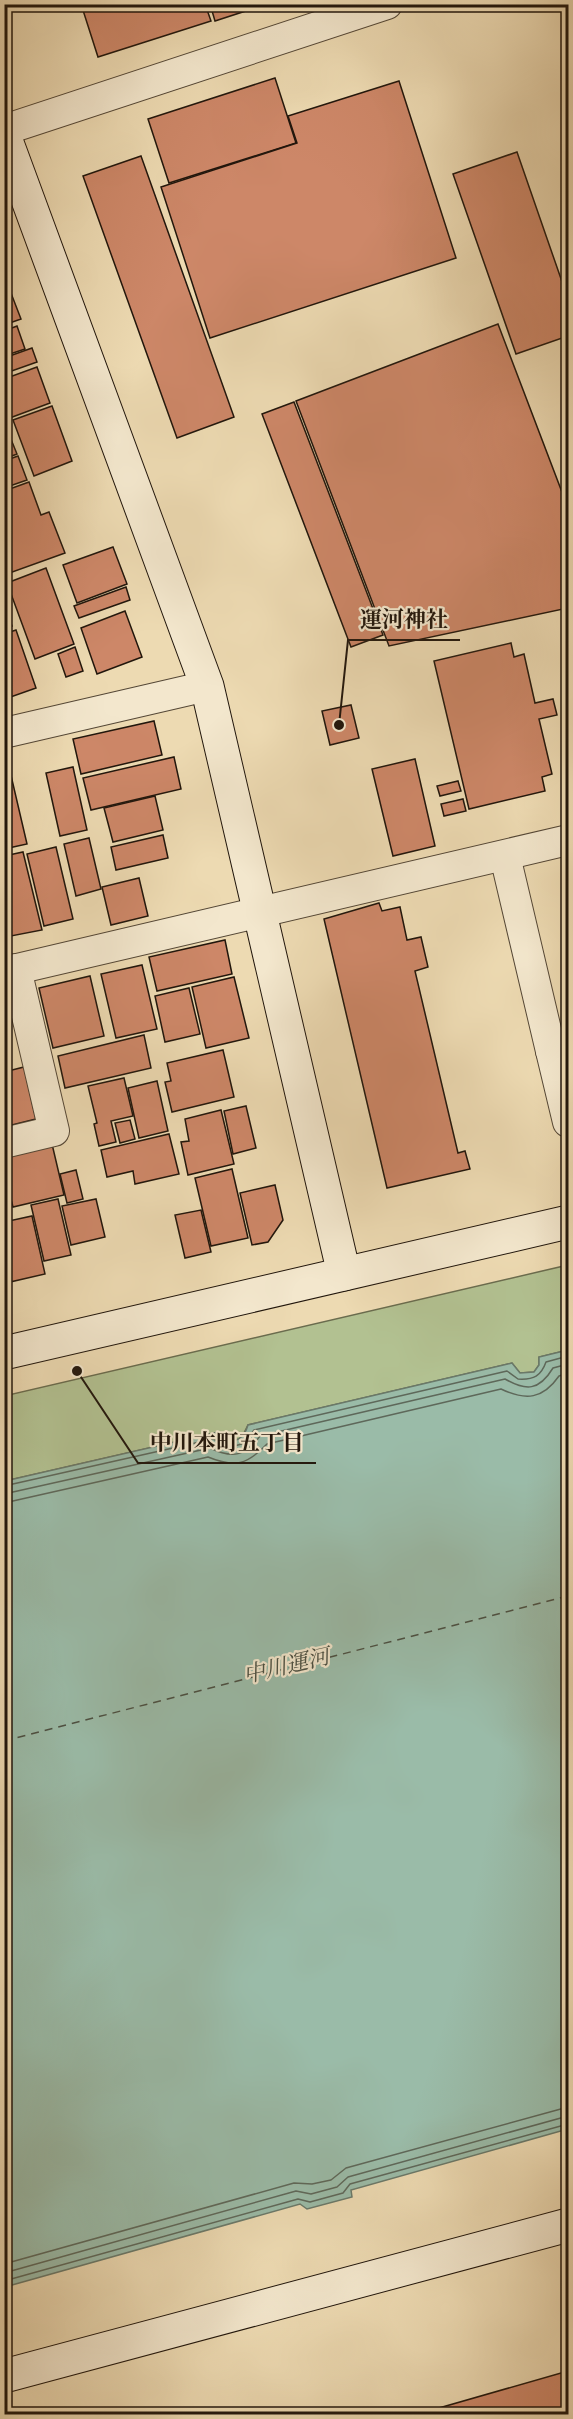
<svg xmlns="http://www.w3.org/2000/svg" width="573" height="2419" font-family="Cardo,'Noto Serif JP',serif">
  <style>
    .green { fill: #b2c191; stroke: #6a6c4e; stroke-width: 1.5 }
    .water { fill: #9abba8; stroke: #6a796a; stroke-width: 1.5 }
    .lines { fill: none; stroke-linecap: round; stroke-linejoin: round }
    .shore { stroke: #5e685a; stroke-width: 1.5 }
    .ferry { stroke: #4b5043; stroke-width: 1.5; stroke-dasharray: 8 6; stroke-linecap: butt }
    .building { fill: #cd8768; stroke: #21160c; stroke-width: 1.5 }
    .street-casing { stroke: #544736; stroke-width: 32 }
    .secondary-casing { stroke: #21160c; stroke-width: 35 }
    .street { stroke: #f3e7cd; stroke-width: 30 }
    .secondary { stroke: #f3e7cd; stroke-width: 33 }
    .labels { text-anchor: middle; stroke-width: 4.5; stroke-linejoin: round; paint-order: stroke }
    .water-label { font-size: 22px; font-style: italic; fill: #4b5043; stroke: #f3e7cd }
    .leader { fill: none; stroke: #21160c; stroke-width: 2 }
    .callout-dot { fill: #21160c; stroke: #f3e7cd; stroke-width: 2 }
    .callout-label { font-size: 22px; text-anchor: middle; font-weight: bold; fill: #21160c; stroke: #f3e7cd; stroke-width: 4.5; stroke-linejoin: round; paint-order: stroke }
  </style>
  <rect width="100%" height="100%" fill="#eddab2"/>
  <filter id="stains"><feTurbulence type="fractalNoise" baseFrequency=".00333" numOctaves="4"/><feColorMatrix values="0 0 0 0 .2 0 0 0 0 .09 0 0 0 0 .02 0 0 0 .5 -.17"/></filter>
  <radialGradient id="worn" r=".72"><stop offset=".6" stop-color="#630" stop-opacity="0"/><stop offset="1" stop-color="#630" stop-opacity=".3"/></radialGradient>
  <path class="green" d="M568 1265V1350L539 1357V1365L534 1372 520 1373 512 1363 248 1425 241 1439C230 1441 224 1442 218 1432L5 1481 4 1396Z"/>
  <path class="water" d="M568 1350V2129L351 2190 352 2197 307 2209 300 2204 5 2287V1481L218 1432 222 1438C235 1444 244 1439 248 1425L512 1363 520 1373 534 1372 539 1365V1357Z"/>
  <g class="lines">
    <g class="shore">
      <path d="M4 1486 213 1439 231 1447 245 1443 254 1430 507 1371 518 1379C534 1380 541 1376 546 1362L568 1356"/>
      <path d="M4 1494 210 1448C233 1459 245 1456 260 1436L505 1379C526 1391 539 1391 553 1368L568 1364"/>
      <path d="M4 1503 208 1457C235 1468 247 1465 267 1444L501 1389C526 1401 543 1399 559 1376L568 1373"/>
      <polyline points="4,2264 294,2183 312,2184 331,2180 346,2168 568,2107"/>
      <polyline points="4,2273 296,2191 311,2194 337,2187 348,2177 568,2116"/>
      <polyline points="4,2281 298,2199 310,2202 343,2193 350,2184 568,2124"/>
    </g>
    <polyline class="ferry" points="4,1741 568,1596"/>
  </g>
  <g class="building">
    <polygon points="81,4 205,4 211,21 98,57"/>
    <polygon points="210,4 267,4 215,21"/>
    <polygon points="275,78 296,143 169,183 148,119"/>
    <polygon points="399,81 456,258 210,338 161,187 297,143 288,116"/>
    <polygon points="517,152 568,299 568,336 516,354 453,174"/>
    <polygon points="141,156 234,417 177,438 83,176"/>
    <polygon points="4,275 21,319 4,325"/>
    <polygon points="498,324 568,508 568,608 389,646 296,401"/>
    <polygon points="17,326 25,349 4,356 4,331"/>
    <polygon points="32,348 37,362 6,373 4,358"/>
    <polygon points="37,367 50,403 7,419 4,412 4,379"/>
    <polygon points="294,402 383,635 351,647 262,414"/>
    <polygon points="52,406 72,461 34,476 13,420"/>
    <polygon points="4,422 17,454 4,459"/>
    <polygon points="18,456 27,480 4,488 4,461"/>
    <polygon points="29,482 41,515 49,512 65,553 4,575 4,491"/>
    <polygon points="113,547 127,584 77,603 63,565"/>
    <polygon points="46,568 74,644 35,659 7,583"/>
    <polygon points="126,587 130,600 79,618 74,606"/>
    <polygon points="4,605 12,626 4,629"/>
    <polygon points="125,611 142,657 97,674 81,628"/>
    <polygon points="16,630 36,688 5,699 4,634"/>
    <polygon points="511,643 514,657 524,654 535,703 553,699 557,715 539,719 552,774 542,777 545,791 469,809 434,661"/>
    <polygon points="75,647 83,671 66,677 58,654"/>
    <polygon points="351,705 359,738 330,745 322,711"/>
    <polygon points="154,721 162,755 81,774 73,739"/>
    <polygon points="4,754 6,754 27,844 4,849"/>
    <polygon points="174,757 181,789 91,810 83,778"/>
    <polygon points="415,759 435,846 393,856 372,769"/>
    <polygon points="73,767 87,830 60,836 46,773"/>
    <polygon points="458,781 461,791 440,796 437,786"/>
    <polygon points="155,796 163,830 113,842 104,808"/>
    <polygon points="463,799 466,811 444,816 441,804"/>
    <polygon points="163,835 168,858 116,870 111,847"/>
    <polygon points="89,838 101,889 76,896 64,844"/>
    <polygon points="56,847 73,919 44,926 27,854"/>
    <polygon points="23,852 42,930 11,936 4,907 4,856"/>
    <polygon points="139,878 148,916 111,925 102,887"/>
    <polygon points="379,903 382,911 400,907 407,940 421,937 428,967 415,971 458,1153 465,1151 470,1169 387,1188 324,919"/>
    <polygon points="225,940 232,974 157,991 149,957"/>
    <polygon points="142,965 157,1029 116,1038 101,974"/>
    <polygon points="90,976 104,1036 53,1048 39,988"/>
    <polygon points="234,977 249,1038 206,1048 192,987"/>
    <polygon points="189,988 200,1034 165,1042 155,996"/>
    <polygon points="144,1035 151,1068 65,1088 58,1056"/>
    <polygon points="223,1050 234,1097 172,1112 165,1082 171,1081 167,1063"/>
    <polygon points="24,1067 36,1119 4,1127 4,1072"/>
    <polygon points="124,1078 133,1116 111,1121 116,1142 99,1146 94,1124 97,1123 88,1086"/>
    <polygon points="157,1081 168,1131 139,1138 128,1088"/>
    <polygon points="246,1106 256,1148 233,1154 224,1111"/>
    <polygon points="221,1110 234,1164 188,1175 181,1142 189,1141 185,1119"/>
    <polygon points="130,1120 135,1139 120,1143 115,1123"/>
    <polygon points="169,1134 179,1174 135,1184 133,1171 107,1177 101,1150"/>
    <polygon points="52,1144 64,1195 13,1207 4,1172 4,1155"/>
    <polygon points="232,1169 248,1238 211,1246 195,1178"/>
    <polygon points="76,1170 83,1199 67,1203 60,1174"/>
    <polygon points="275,1185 283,1220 268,1242 252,1245 240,1193"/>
    <polygon points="58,1199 71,1255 44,1261 31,1205"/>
    <polygon points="96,1199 105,1237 71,1245 62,1206"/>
    <polygon points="201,1210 211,1252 185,1258 175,1215"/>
    <polygon points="32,1216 45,1274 10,1282 4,1260 4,1222"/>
    <polygon points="568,2371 568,2414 418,2414"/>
  </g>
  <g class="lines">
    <g class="street-casing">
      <g id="street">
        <polyline points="4,130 387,4"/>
        <polyline points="4,733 207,686"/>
        <polyline points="505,856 551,1051 568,1047"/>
        <polyline points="4,972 568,840"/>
        <polyline points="551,1051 568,1122"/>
        <polyline points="4,1143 54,1131 16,969"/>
      </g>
    </g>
    <g class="secondary-casing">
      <g id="secondary">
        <polyline points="4,135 207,686 344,1274"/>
        <polyline points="4,1353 568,1222"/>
        <polyline points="4,2376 568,2225"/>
      </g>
    </g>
    <use href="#street" class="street"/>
    <use href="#secondary" class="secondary"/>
  </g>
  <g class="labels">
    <g class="water-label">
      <text transform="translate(286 1665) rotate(-13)" y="8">中川運河</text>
    </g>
  </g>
  <path class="leader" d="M339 725L348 640H460M77 1371L138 1463H316"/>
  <g class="callout-dot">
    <circle cx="339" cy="725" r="6"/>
    <circle cx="77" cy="1371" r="6"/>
  </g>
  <g class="callout-label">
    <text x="404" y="627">運河神社</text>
    <text x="227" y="1450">中川本町五丁目</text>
  </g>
  <rect width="573" height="2419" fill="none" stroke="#eddab2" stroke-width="24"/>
  <rect x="6" y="6" width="561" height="2407" fill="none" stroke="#21160c" stroke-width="3"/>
  <rect x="12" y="12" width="549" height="2395" fill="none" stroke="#21160c" stroke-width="1.5"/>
  <rect width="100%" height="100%" filter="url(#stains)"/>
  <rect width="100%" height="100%" fill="url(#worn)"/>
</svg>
